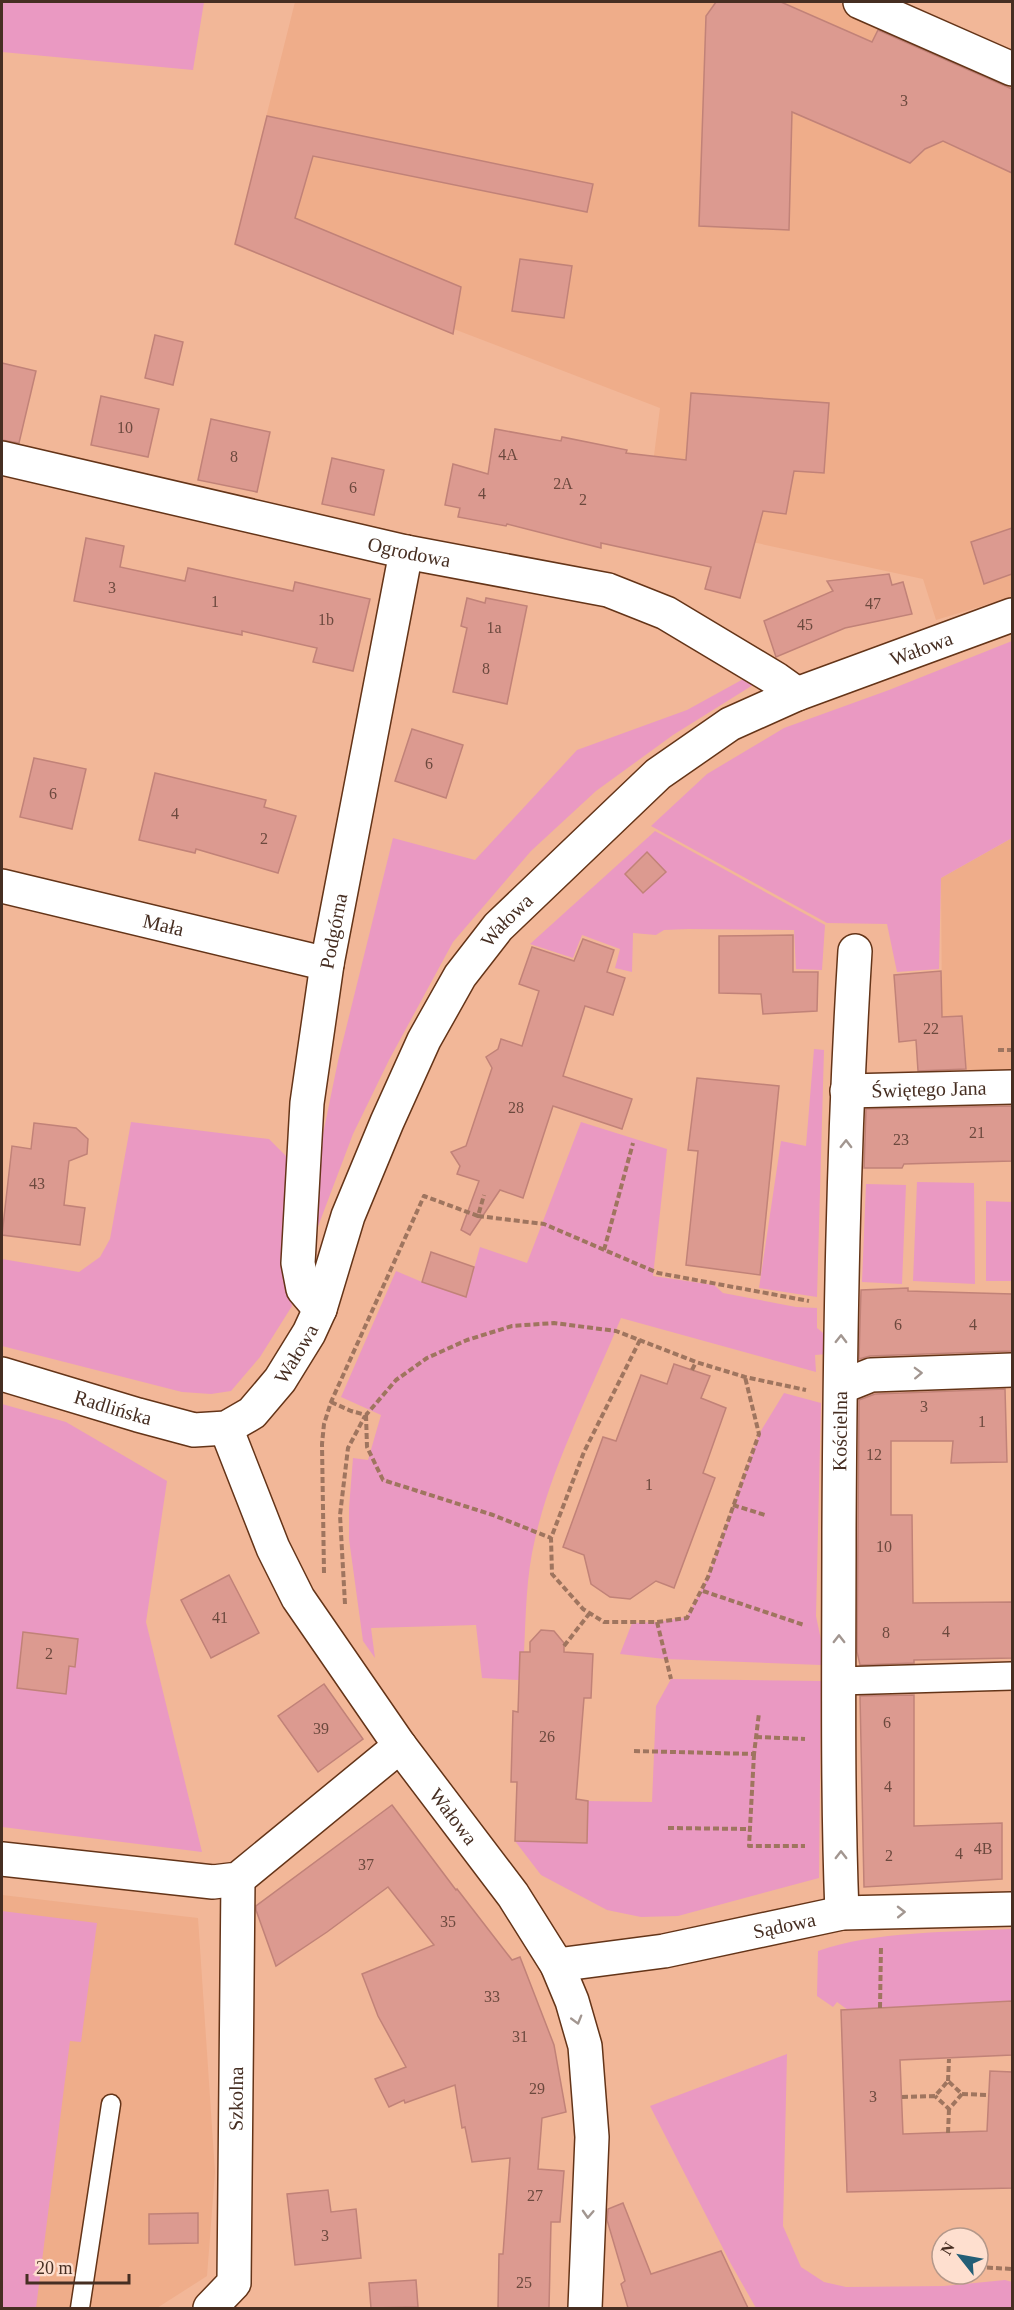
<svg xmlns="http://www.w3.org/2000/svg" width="1014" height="2310" font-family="Georgia,serif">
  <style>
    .built { fill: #efad8a }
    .green { fill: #ea99c2 }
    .building { fill: #dc9a90; stroke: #c18278; stroke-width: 1.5 }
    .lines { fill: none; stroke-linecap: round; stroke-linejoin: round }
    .service-casing { stroke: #643418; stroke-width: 21 }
    .pedestrian-casing { stroke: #643418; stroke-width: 30 }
    .minor-casing { stroke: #643418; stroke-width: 36 }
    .tertiary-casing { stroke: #643418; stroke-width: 36 }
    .path { stroke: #9f755f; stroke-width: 4; stroke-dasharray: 6 3; stroke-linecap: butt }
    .service { stroke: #fff; stroke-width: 18 }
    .pedestrian { stroke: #fff; stroke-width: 27 }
    .minor { stroke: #fff; stroke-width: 33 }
    .tertiary { stroke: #fff; stroke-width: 33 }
    .oneway { stroke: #a29690 }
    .labels { text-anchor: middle; stroke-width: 6; stroke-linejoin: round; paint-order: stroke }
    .number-label { font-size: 16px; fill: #6c493e }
    .street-label { font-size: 20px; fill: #462e22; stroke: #fedfcf }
  </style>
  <rect width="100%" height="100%" fill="#f2b798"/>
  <g class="built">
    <polygon points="295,2 837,2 874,16 1012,82 1012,597 936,620 923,579 646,519 660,408 234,245"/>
    <polygon points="1012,838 1012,1087 967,1073 962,1016 942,1017 941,878"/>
    <polygon points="2,1895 198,1918 215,2172 207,2276 157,2308 2,2308"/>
  </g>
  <g class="green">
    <polygon points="2,2 204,2 193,70 2,52"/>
    <polygon points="1012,641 1012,838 941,878 939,969 897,972 887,924 827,923 651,826 707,774 784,728 889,690"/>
    <polygon points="747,677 753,685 673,735 596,791 531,851 453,942 389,1060 353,1134 308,1253 312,1179 322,1139 338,1061 393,838 475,860 577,750 687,710"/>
    <polygon points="655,831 825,925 822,970 796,969 794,930 688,929 664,930 656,935 633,933 632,972 615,968 620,949 582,935 573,958 530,944"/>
    <polygon points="814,1049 824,1050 817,1297 759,1288 781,1141 806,1146"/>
    <polygon points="131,1122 269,1139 291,1161 289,1291 292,1306 260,1357 231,1391 211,1394 182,1392 2,1346 2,1259 79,1272 100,1257 110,1239"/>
    <path d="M581 1122 667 1149 653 1276 714 1285 723 1293 796 1307 817 1308V1328L828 1337 827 1354 815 1355 816 1372 621 1318C592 1389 552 1464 535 1539 526 1576 526 1614 524 1652H520L519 1680 482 1678 476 1625 371 1628 375 1658 363 1641 349 1539V1508L353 1458 368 1460 381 1415 341 1397 396 1271 422 1282 466 1297 480 1247 527 1263Z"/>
    <polygon points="917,1182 974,1183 975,1284 913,1281"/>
    <polygon points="866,1184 906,1185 902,1284 862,1282"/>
    <polygon points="986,1201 1012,1202 1012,1281 986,1281"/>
    <polygon points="784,1393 821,1403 816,1616 821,1640 821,1665 665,1659 620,1654 632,1623 657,1622 687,1617 708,1577 759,1434"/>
    <polygon points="2,1404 66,1422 167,1481 146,1622 202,1852 2,1827"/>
    <polygon points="671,1679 821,1681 819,1878 678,1916 641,1917 607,1910 541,1875 515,1841 587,1843 588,1801 652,1802 656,1706"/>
    <polygon points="2,1911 97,1923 81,2042 70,2041 36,2308 2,2308"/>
    <path d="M1012 1929V2001L848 2010 837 2002 833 2007 817 1996 818 1951C874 1931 952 1932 1012 1929Z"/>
    <polygon points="787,2054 783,2226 801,2267 824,2282 846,2287 944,2286 1005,2280 1012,2282 1012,2308 756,2308 731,2264 650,2106"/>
  </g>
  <g class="building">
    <polygon points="716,2 781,2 872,42 878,30 1012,89 1012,173 943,141 925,149 910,163 792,112 789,230 699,226 706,16"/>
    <polygon points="267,116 593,184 587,212 313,156 295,218 461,287 453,334 235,244"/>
    <polygon points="520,259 572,266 564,318 512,311"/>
    <polygon points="155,335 183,342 173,385 145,378"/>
    <polygon points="2,363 36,371 19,443 2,440"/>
    <polygon points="691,393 829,403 824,473 794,471 786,514 763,511 740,598 705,589 711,567 601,543 601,548 507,524 506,526 458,517 460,508 445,505 453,464 488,474 495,429 561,441 562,437 627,450 626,453 686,460"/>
    <polygon points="101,396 159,409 148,457 91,445"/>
    <polygon points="211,419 270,432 257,492 198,480"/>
    <polygon points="332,458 384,470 374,515 322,504"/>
    <polygon points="1012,528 1012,574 984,584 971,542"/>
    <polygon points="86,538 124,546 120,567 185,581 188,568 293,591 295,582 370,599 353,671 313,662 317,648 242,631 242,635 74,601"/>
    <polygon points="889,574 892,585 903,582 912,614 845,628 776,657 764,621 833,591 827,581"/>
    <polygon points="467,598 485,603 486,598 527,606 507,704 453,692 467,628 461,626"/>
    <polygon points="412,729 463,745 446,798 395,781"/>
    <polygon points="34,758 86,769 72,829 20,817"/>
    <polygon points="155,773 266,800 264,807 296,816 278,873 196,849 195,853 139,840"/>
    <polygon points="647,852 666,872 643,893 625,874"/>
    <polygon points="793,935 793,972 818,972 817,1011 763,1014 761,994 719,993 719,936"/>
    <polygon points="583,939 614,950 607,972 625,978 613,1015 585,1006 563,1076 632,1099 622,1129 553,1106 523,1198 500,1190 470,1235 461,1230 479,1181 457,1174 460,1166 451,1152 466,1146 492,1068 486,1057 498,1049 501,1039 522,1046 539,991 519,984 532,947 574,961"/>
    <polygon points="941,971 942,1017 962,1016 966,1069 918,1071 916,1040 899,1042 894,975"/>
    <polygon points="697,1078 779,1086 760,1275 686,1265 698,1151 688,1150"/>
    <polygon points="1012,1106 1012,1161 904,1164 902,1168 864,1168 866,1109"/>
    <polygon points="34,1123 76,1128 88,1139 87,1154 69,1161 64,1205 85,1208 80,1245 2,1235 12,1146 31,1149"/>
    <polygon points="431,1252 474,1267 466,1297 422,1282"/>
    <polygon points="908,1288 908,1291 1012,1294 1012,1351 870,1356 859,1359 861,1290"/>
    <polygon points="674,1364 710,1376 701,1398 726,1408 703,1473 715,1478 674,1588 656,1581 630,1599 610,1597 591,1584 584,1555 563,1547 603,1437 616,1441 641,1375 667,1384"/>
    <polygon points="1005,1389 1007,1462 951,1463 953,1441 891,1441 891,1515 912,1515 913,1603 1012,1602 1012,1658 914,1660 914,1663 860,1665 857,1652 859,1400 875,1394"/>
    <polygon points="229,1575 259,1633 211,1658 181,1600"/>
    <polygon points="541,1630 554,1631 564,1643 564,1652 593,1654 591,1698 584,1698 576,1799 588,1801 587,1843 515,1841 517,1782 511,1782 513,1711 518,1712 520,1652 530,1652 530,1642"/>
    <polygon points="23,1632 78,1639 75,1667 69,1666 66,1694 17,1688"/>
    <polygon points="324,1684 363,1739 318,1772 278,1716"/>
    <polygon points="914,1695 914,1826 1002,1823 1002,1879 864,1887 860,1696"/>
    <polygon points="392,1805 456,1890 457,1889 512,1960 520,1957 554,2045 566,2112 542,2118 538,2169 564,2171 560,2222 551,2222 549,2308 498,2308 499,2254 503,2254 510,2158 472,2162 465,2127 462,2128 455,2085 405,2103 404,2100 389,2107 375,2079 406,2067 378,2016 362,1974 434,1945 388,1887 327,1932 276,1966 256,1910 256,1906"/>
    <polygon points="1012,2001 1012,2055 900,2060 903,2134 987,2131 990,2071 1012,2072 1012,2188 847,2192 841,2010"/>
    <polygon points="328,2190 331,2212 356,2209 361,2258 295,2265 287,2194"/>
    <polygon points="623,2203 651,2274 721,2251 748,2308 628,2308 621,2284 625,2281 607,2220 608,2209"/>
    <polygon points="198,2213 198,2243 149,2244 149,2214"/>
    <polygon points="416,2280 418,2307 371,2308 369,2283"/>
  </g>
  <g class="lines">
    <g class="service-casing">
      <polyline id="service" points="80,2308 111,2104"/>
    </g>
    <g class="pedestrian-casing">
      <polyline id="pedestrian" points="839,1681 1012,1676"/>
    </g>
    <g class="minor-casing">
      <g id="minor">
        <polyline points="860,2 1012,69"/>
        <path id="s1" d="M2 458 406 552 608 590 666 613 776 679 797 694"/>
        <path id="s2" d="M2 886 327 964"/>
        <path id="s3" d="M847 1091 1012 1087"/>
        <path id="s4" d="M320 1309 303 1289 298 1263 307 1103 327 964 406 552"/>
        <polyline points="841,1387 871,1375 1012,1370"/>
        <polyline points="2,1859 213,1882 238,1879 400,1746"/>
        <path id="s5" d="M842 1913C837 1786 839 1658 839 1531 840 1338 843 1144 855 951"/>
        <path id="s6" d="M557 1965 664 1951 842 1913 1012 1909"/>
        <path id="s7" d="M210 2308 234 2283 238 1879"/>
      </g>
    </g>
    <g class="tertiary-casing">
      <g id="tertiary">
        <path id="s8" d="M2 1374 138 1415 194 1430 226 1428 252 1413 280 1380 309 1333 320 1309 348 1216 387 1122 424 1040 460 976 498 927 658 774 730 724 797 694 1012 615"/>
        <path id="s9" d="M226 1428 273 1548 298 1598 400 1746 513 1895 557 1965 572 2001 585 2046 592 2137 585 2308"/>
      </g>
    </g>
    <g class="path">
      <polyline points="998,1050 1012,1050"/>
      <polyline points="478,1216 544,1224 658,1273 809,1301"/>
      <polyline points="604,1250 633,1143"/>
      <polyline points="640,1340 584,1452 551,1538 552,1574 583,1609 604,1622 657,1622 687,1618 708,1577 759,1434 745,1377"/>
      <polyline points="692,1370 696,1362"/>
      <polyline points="331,1402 351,1411 366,1415 396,1380 427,1358 467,1340 512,1326 554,1323 616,1331 696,1362 745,1377 806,1390"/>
      <polyline points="366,1415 367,1447 383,1480 493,1515 551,1538"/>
      <polyline points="733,1505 765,1515"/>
      <polyline points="324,1573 322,1444 324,1424 331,1402 424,1196 478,1216 484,1195"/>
      <polyline points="703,1591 804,1625"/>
      <polyline points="345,1604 340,1515 348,1448 365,1416"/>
      <polyline points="657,1622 671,1679"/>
      <polyline points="564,1646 589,1614"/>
      <polyline points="756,1737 805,1739"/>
      <polyline points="634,1751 754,1754 759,1713"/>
      <polyline points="754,1754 749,1846 805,1846"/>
      <polyline points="668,1828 750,1829"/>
      <polyline points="880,2008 881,1946"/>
      <polyline points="948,2081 949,2059"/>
      <polyline points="962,2094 989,2095"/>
      <polyline points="902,2097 935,2096 948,2081 962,2094 949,2109 935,2096"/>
      <polyline points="948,2133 949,2109"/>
      <polyline points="978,2267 1012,2269"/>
    </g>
    <use href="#service" class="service"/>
    <use href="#pedestrian" class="pedestrian"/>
    <use href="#minor" class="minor"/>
    <use href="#tertiary" class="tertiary"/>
  </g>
  <defs><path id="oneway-chevron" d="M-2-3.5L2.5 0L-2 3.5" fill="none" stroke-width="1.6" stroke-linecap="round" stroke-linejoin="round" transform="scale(1.5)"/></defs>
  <g class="oneway">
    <use href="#oneway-chevron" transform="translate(846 1144) rotate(-89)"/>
    <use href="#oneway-chevron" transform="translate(841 1339) rotate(-89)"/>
    <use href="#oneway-chevron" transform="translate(918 1373) rotate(-2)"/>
    <use href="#oneway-chevron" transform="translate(839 1639) rotate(-90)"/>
    <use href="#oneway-chevron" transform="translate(841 1855) rotate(-90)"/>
    <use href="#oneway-chevron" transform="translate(901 1912) rotate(-1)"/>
    <use href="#oneway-chevron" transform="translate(577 2020) rotate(74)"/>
    <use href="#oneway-chevron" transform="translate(588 2214) rotate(93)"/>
  </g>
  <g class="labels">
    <g class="number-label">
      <text x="904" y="106">3</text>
      <text x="125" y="433">10</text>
      <text x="508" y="460">4A</text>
      <text x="234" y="462">8</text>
      <text x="563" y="489">2A</text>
      <text x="353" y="493">6</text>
      <text x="482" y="499">4</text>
      <text x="583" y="505">2</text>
      <text x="112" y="593">3</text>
      <text x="215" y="607">1</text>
      <text x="873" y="609">47</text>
      <text x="326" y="625">1b</text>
      <text x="805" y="630">45</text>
      <text x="494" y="633">1a</text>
      <text x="486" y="674">8</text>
      <text x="429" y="769">6</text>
      <text x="53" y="799">6</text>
      <text x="175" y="819">4</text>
      <text x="264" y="844">2</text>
      <text x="931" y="1034">22</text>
      <text x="516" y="1113">28</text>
      <text x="977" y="1138">21</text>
      <text x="901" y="1145">23</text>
      <text x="37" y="1189">43</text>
      <text x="898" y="1330">6</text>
      <text x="973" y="1330">4</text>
      <text x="924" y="1412">3</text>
      <text x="982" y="1427">1</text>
      <text x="874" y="1460">12</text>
      <text x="649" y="1490">1</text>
      <text x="884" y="1552">10</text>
      <text x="220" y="1623">41</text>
      <text x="946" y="1637">4</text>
      <text x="886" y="1638">8</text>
      <text x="49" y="1659">2</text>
      <text x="887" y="1728">6</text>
      <text x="321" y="1734">39</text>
      <text x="547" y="1742">26</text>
      <text x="888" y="1792">4</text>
      <text x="983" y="1854">4B</text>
      <text x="959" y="1859">4</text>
      <text x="889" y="1861">2</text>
      <text x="366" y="1870">37</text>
      <text x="448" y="1927">35</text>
      <text x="492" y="2002">33</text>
      <text x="520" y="2042">31</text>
      <text x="537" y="2094">29</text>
      <text x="873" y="2102">3</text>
      <text x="535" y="2201">27</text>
      <text x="325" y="2241">3</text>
      <text x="524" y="2288">25</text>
    </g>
    <g class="street-label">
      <text dy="7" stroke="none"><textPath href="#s1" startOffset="418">Ogrodowa</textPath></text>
      <text dy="7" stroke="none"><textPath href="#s8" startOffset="1326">Wałowa</textPath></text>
      <text dy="7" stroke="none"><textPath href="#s8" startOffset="822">Wałowa</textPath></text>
      <text dy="7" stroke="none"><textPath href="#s2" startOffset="166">Mała</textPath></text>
      <text dy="7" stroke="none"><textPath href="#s4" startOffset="387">Podgórna</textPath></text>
      <text dy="7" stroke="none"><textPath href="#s3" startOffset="82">Świętego Jana</textPath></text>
      <text dy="7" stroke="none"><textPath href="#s8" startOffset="336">Wałowa</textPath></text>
      <text dy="7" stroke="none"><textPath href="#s8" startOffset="116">Radlińska</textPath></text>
      <text dy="7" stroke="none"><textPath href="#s5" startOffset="482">Kościelna</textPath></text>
      <text dy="7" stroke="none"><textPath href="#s9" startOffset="453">Wałowa</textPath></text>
      <text dy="7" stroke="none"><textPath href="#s6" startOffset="231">Sądowa</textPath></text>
      <text dy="7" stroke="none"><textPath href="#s7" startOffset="219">Szkolna</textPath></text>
    </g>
  </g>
  <rect width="1014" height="2310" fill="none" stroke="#462e22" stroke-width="6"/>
  <g transform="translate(960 2256) rotate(301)"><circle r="28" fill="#fedfcf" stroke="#b4988a" stroke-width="1.5"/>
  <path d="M0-4.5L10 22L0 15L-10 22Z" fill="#235e76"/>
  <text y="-9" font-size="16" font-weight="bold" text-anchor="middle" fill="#462e22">N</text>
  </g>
  <path d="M27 2274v9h102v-9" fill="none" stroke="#462e22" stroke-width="3"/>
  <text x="36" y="2274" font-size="18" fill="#462e22" stroke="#fedfcf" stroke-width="4.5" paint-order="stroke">20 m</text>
</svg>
